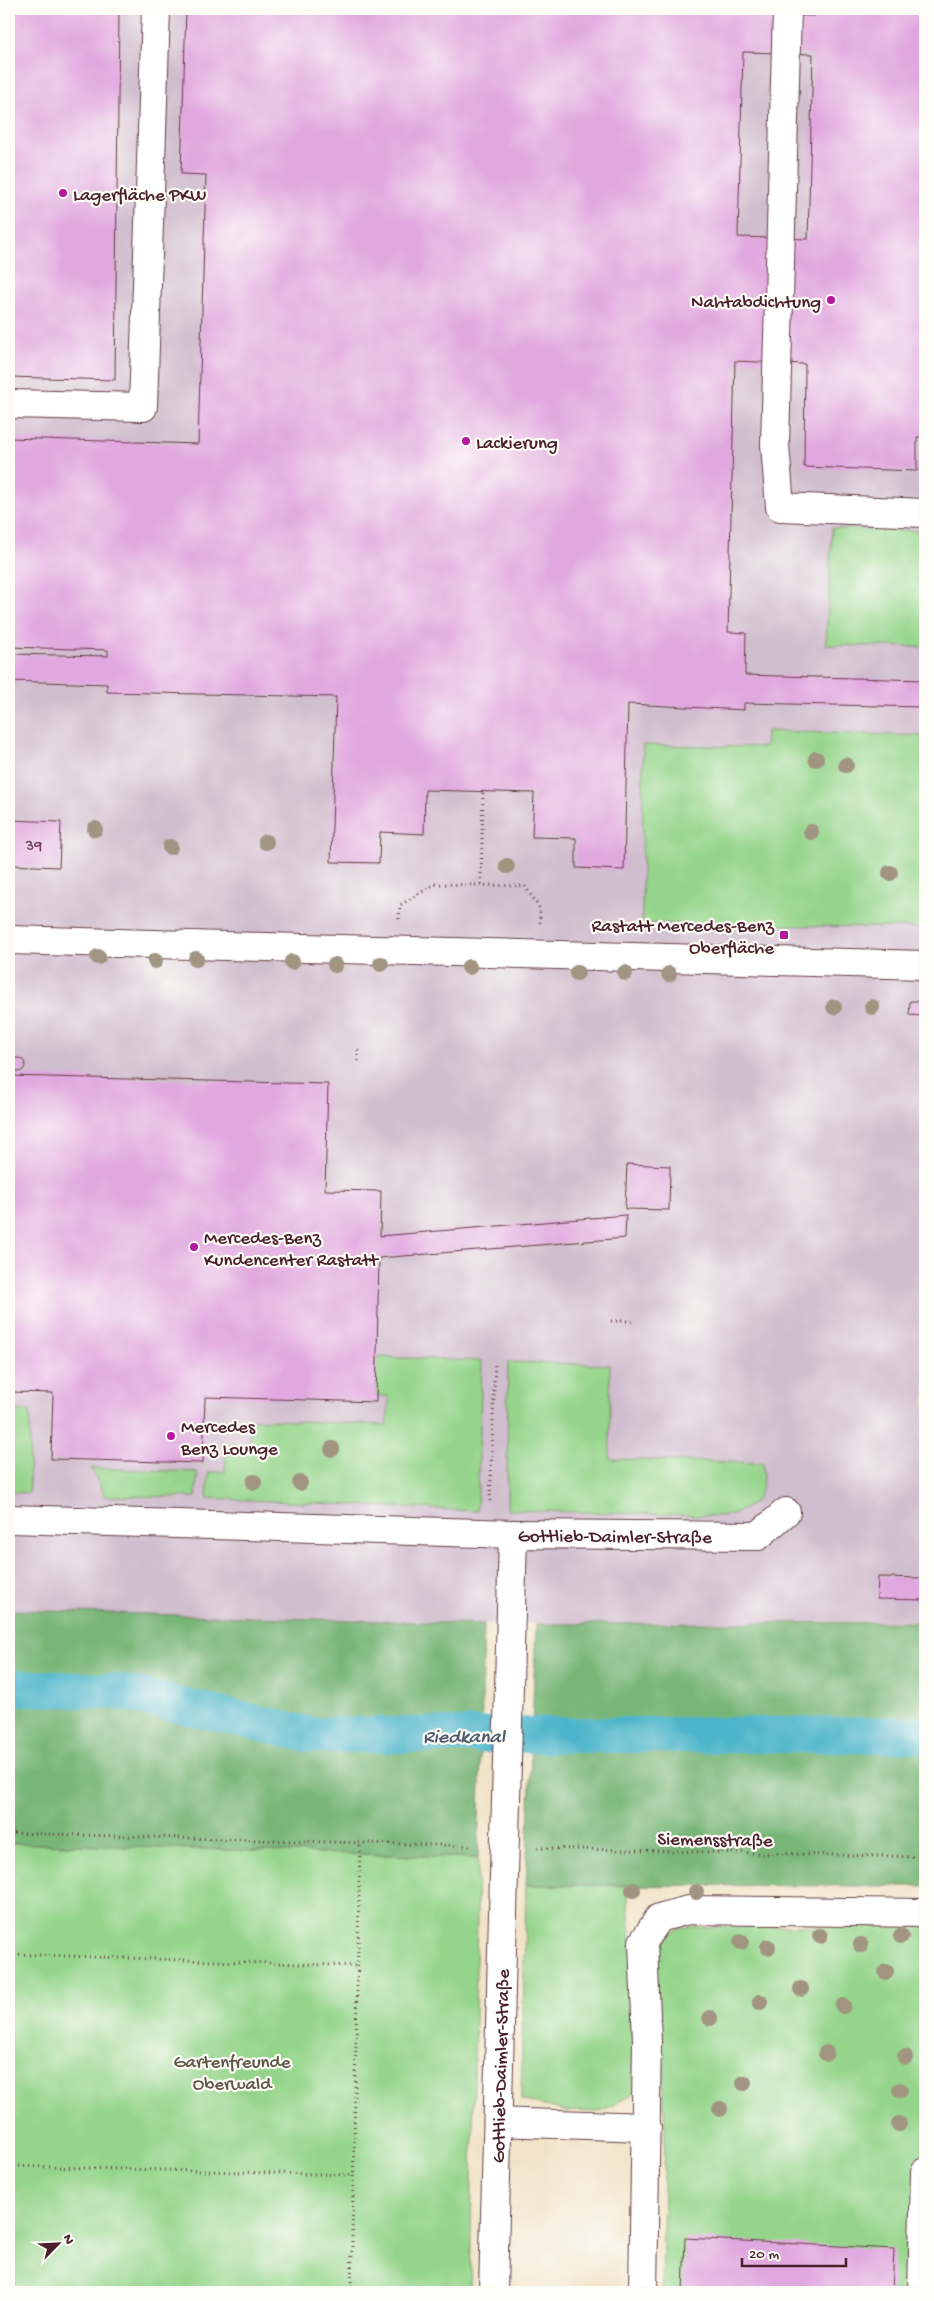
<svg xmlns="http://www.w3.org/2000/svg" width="934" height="2301" font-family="'Gochi Hand',sans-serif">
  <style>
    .industrial { fill: #d0bdce }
    .green { fill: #95d58b; stroke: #707a5b }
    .forest { fill: #78b677; stroke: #616a51 }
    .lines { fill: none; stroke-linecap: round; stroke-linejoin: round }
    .canal { stroke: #4db5cb; stroke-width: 36 }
    .building { fill: #e1a8df; fill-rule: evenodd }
    .minor-casing { stroke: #633c42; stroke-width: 30 }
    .path { stroke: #633c42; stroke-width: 3; stroke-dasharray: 1 4; stroke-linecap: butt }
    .minor { stroke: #fff; stroke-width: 28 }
    .tree { fill: #a19581 }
    .poi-dot { fill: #b5179e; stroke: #fdfcf7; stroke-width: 2 }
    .labels { text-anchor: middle; stroke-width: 4.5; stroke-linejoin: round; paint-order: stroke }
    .number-label { font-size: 16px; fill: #704158 }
    .poi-label { font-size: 19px; fill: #4a1f2b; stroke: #fdfcf7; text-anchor: start }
    .street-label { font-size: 19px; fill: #4a1f2b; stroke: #fdfcf7 }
    .park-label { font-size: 19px; fill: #605648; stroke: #fdfcf7 }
    .water-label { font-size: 20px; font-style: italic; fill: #4b5b6b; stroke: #fdfcf7 }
  </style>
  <rect width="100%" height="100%" fill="#fdfcf7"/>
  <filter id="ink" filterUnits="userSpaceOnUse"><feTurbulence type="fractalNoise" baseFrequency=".02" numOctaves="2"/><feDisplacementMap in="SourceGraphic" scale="10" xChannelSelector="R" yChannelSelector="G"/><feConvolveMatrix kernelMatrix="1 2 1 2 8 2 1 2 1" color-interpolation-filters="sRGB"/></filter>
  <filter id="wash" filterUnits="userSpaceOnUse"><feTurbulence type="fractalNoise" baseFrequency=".0096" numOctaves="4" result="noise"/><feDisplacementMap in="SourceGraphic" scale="20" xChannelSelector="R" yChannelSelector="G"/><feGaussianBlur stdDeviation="1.12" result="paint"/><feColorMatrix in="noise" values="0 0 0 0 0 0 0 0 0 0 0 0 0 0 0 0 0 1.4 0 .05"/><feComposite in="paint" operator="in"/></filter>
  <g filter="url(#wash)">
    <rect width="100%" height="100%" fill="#f1e3c7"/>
    <polygon class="industrial" points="9,9 925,9 925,1621 484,1624 9,1610"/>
    <g class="green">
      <polygon points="832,528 925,531 925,647 826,645"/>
      <polygon points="766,731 925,736 925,928 642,923 643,745 765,747"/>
      <polygon points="377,1357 482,1361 477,1511 207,1498 209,1472 225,1472 226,1444 250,1447 250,1419 387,1425 389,1397 376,1395"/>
      <path d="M508 1362 610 1365V1459L763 1463C764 1497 759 1506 725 1516L507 1510Z"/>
      <polygon points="9,1411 30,1411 29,1493 9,1492"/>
      <polygon points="91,1468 197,1472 196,1497 105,1496"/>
      <polygon points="9,1843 478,1858 470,2292 9,2292"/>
      <polygon points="526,1885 627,1885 635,2004 633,2094 600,2112 566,2111 521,2100"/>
      <polygon points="925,1925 925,2292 662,2292 665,2124 655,1983 657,1954 667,1935 681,1927"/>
    </g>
    <g class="forest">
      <polygon points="9,1610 484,1624 478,1858 9,1843"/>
      <polygon points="925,1622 925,1886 526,1885 536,1624"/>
    </g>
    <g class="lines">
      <polyline class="canal" points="9,1687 121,1692 310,1735 925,1735"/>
    </g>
    <g id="blocks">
      <g class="building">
        <polygon points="9,9 119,9 115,380 9,377"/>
        <path d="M186 9H744V14L815 16V9H925V437H917V471L804 467 805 364 735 361 728 632 746 633 745 675 925 680V707L744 703V710L628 704 624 870 576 868V838L532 837 534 793 425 790 424 834 380 832 379 863 331 862 336 697 107 692V684L9 681V654L108 656V650L9 647V438L198 444 206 175 181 174ZM743 52 813 54 808 239 738 237Z"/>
        <polygon points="9,820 61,822 59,867 9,865"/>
        <polygon points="910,1001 925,1001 925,1016 909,1015"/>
        <circle cx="18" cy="1065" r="7"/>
        <polygon points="9,1076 328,1084 325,1190 381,1191 380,1236 626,1215 625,1238 379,1258 376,1402 205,1397 203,1463 51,1459 53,1393 9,1392"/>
        <polygon points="627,1164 670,1166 669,1210 625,1209"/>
        <polygon points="878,1577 925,1578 925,1600 877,1599"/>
        <polygon points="685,2238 894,2249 892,2292 683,2292"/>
      </g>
    </g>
  </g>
  <g filter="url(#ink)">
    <use href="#blocks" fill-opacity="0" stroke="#633c42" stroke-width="1"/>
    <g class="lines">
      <g class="minor-casing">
        <g id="minor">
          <polyline points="787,9 775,445 780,507 925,513"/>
          <polyline points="9,404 143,407 156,9"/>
          <polyline points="9,940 925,965"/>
          <polyline points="9,1519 513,1534"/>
          <polyline points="498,2122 647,2127"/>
          <path id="s1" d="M493 2292 513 1534 758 1536 786 1512"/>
          <polyline points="643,2292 647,2041 643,1942 659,1918 688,1910 925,1913"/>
          <polyline points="922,2292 925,2172"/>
        </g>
      </g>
      <g class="path">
        <polyline points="481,884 483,791"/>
        <polyline points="399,919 400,905 435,884 525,886 540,909 540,923"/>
        <polyline points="358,1061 358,1047"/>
        <polyline points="611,1321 634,1321"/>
        <polyline points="490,1501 495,1362"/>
        <polyline points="9,1833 473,1846"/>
        <polyline points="537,1848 925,1857"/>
        <polyline points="9,1954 358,1966"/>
        <polyline points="9,2166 354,2175"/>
        <polyline points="351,2292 360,1843"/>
      </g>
      <use href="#minor" class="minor"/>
    </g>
    <g class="tree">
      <circle cx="816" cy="759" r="8"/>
      <circle cx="846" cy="765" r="8"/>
      <circle cx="95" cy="829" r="8"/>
      <circle cx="811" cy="832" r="8"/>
      <circle cx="266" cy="842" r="8"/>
      <circle cx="170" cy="847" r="8"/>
      <circle cx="507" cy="866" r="8"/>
      <circle cx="890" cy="873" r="8"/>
      <circle cx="98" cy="957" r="8"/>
      <circle cx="196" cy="959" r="8"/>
      <circle cx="155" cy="961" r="8"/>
      <circle cx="292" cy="962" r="8"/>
      <circle cx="381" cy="964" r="8"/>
      <circle cx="335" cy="965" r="8"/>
      <circle cx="469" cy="967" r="8"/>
      <circle cx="577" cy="973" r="8"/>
      <circle cx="625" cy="973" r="8"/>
      <circle cx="669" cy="974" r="8"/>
      <circle cx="834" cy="1007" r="8"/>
      <circle cx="872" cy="1007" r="8"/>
      <circle cx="332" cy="1449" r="8"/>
      <circle cx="254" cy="1482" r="8"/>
      <circle cx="300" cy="1483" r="8"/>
      <circle cx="633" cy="1890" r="8"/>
      <circle cx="696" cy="1892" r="8"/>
      <circle cx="820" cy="1936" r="8"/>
      <circle cx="901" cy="1936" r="8"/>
      <circle cx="741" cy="1942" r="8"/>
      <circle cx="861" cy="1945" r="8"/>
      <circle cx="768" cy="1947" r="8"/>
      <circle cx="886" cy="1972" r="8"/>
      <circle cx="801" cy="1989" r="8"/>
      <circle cx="760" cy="2002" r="8"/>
      <circle cx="843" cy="2006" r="8"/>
      <circle cx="710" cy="2018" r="8"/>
      <circle cx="826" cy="2053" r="8"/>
      <circle cx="905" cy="2057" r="8"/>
      <circle cx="744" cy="2083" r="8"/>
      <circle cx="900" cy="2090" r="8"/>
      <circle cx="720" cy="2109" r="8"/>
      <circle cx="899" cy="2124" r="8"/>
    </g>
  </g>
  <g class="poi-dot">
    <circle cx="63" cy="193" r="5"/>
    <circle cx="831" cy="300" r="5"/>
    <circle cx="466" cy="441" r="5"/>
    <rect x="779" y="930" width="10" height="10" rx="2.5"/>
    <circle cx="194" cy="1247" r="5"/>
    <circle cx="171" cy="1436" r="5"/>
  </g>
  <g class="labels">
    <g class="number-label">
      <text x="34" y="850">39</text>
    </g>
    <g class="poi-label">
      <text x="73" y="200">Lagerfläche PKW</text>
      <text x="821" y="307" text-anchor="end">Nahtabdichtung</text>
      <text x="476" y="448">Lackierung</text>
      <text x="774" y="931" text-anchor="end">Rastatt Mercedes-Benz<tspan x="774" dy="22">Oberfläche</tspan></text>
      <text x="204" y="1243">Mercedes-Benz<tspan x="204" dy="22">Kundencenter Rastatt</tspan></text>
      <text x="181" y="1432">Mercedes<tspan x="181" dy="22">Benz Lounge</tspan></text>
    </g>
    <g class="street-label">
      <text dy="7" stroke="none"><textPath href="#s1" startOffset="860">Gottlieb-Daimler-Straße</textPath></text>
      <text transform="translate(715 1838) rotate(1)" y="7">Siemensstraße</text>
      <text dy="7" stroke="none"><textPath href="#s1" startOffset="226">Gottlieb-Daimler-Straße</textPath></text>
    </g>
    <g class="park-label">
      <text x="232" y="2067">Gartenfreunde<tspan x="232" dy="22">Oberwald</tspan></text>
    </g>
    <g class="water-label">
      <text x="464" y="1742">Riedkanal</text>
    </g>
  </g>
  <rect width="934" height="2301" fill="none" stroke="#fdfcf7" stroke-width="30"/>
  <g transform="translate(58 2244) rotate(66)" stroke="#fdfcf7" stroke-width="4" paint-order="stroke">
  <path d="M0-4L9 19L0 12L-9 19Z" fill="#4a1f2b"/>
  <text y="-8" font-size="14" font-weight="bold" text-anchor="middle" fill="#4a1f2b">N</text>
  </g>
  <path d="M742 2258v8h104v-8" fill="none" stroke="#4a1f2b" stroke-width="2.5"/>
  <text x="749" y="2258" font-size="15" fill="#4a1f2b" stroke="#fdfcf7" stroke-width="4" paint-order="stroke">20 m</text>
</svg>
